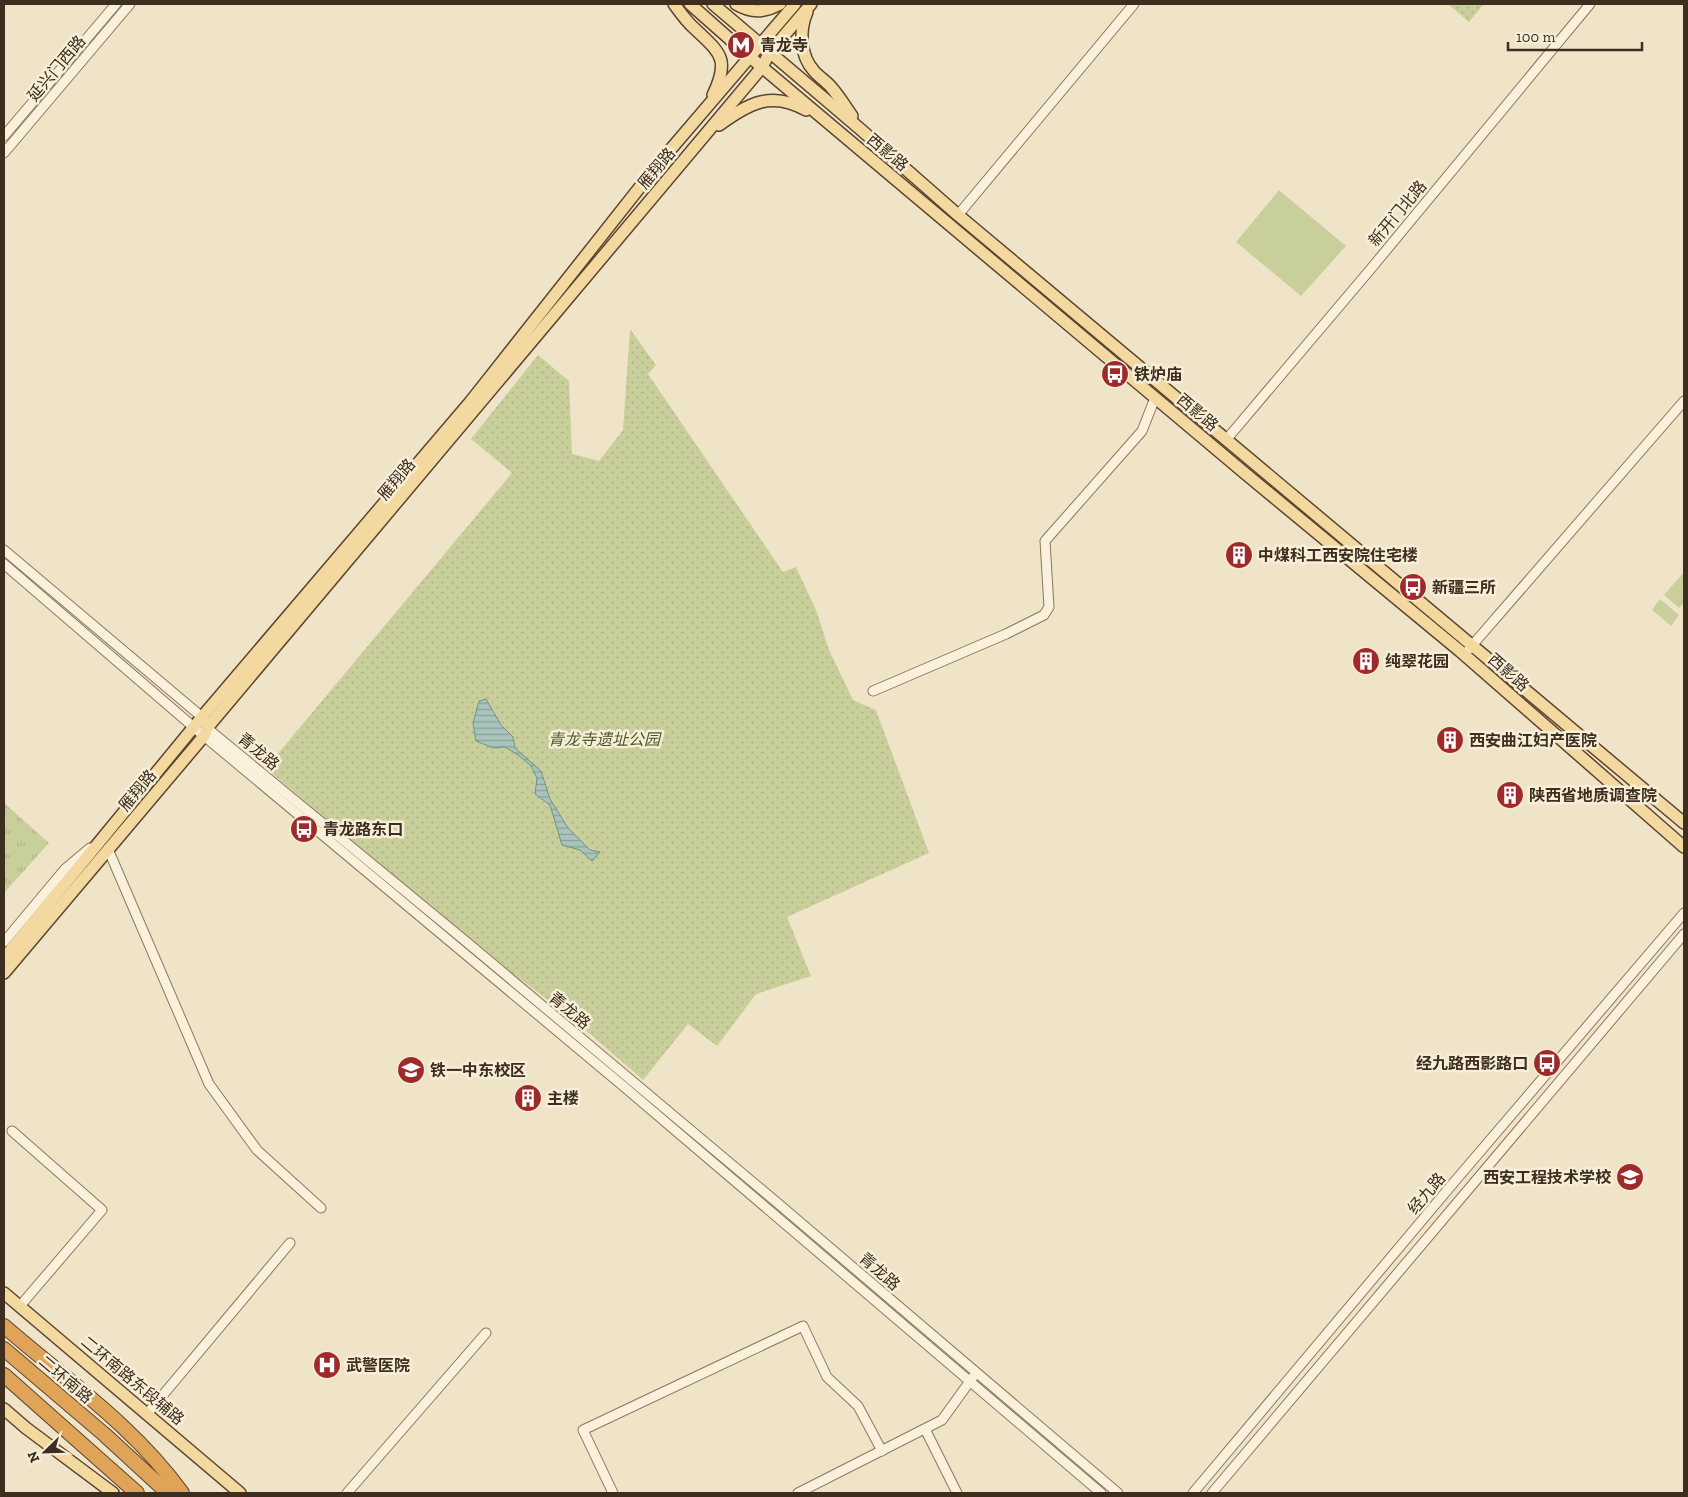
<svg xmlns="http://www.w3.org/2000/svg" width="1688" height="1497" font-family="'Zilla Slab','Noto Sans SC',serif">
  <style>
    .grass { fill: url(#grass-tufts) }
    .park { fill: url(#park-dots) }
    .pitch { fill: #c9cf9b }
    .water { fill: url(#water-rules); stroke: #6f938a }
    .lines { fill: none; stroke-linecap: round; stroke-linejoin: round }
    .minor-casing { stroke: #8d765c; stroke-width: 11 }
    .major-casing { stroke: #5b4430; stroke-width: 14 }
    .highway-casing { stroke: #5b4430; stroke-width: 16 }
    .minor { stroke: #faf1dc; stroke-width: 9 }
    .major { stroke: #f3d9a0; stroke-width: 11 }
    .highway { stroke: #e0a458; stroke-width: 14 }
    .labels { text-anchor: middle; stroke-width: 5; stroke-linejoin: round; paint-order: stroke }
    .poi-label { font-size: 16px; font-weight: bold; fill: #3d2e20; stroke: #f7eed8; text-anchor: start }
    .street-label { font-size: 16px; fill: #3d2e20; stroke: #f7eed8 }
    .park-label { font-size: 16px; font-style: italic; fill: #4d5a26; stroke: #f7eed8 }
  </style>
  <defs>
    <pattern id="grass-tufts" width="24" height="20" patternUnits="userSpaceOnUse" patternTransform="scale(1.25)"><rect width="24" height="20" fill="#c9cf9b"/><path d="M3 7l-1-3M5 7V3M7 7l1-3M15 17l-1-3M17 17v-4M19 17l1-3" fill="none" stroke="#aeb285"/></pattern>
    <pattern id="park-dots" width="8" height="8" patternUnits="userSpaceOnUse" patternTransform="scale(1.25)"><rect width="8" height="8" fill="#c9cf9b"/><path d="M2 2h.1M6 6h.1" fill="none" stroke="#aeb285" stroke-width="1.8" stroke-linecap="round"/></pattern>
    <pattern id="water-rules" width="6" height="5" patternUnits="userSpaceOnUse" patternTransform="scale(1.25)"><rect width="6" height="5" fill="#a9c4bc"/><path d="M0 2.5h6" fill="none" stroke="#8ba098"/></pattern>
  </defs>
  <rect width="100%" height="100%" fill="#f0e4c8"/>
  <polygon class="grass" points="4,803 49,843 4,893"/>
  <g class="park">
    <polygon points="1448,4 1484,4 1469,22"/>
    <polygon points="630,329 656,365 648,374 783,572 796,567 816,610 829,650 853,700 876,710 929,853 787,917 811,976 756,994 717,1046 688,1024 643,1080 574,1020 439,917 266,768 512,473 471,439 538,355 569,381 572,454 599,461 623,430"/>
  </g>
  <g class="pitch">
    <polygon points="1279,190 1346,246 1301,296 1236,242"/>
    <polygon points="1684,572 1684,603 1679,608 1664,595"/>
    <polygon points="1660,599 1679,615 1671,626 1652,610"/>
  </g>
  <polygon class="water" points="486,699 501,725 513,737 515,748 541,771 550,799 568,828 590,850 600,852 592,861 580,850 562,845 550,805 535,794 537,778 531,766 518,755 505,747 493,748 476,741 473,723 479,701"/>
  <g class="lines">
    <g class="minor-casing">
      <g id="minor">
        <polyline points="4,136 116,4"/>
        <polyline points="4,153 130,4"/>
        <polyline points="958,215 1134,4"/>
        <polyline points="1226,440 1369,271 1590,4"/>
        <polyline points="4,550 202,717 207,728 463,939 774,1200 1118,1493"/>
        <polyline points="4,564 204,736 622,1085 1101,1493"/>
        <polyline points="1469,649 1684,401"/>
        <polyline points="873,691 1006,634 1044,615 1049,607 1045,541 1142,431 1155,398"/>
        <polyline points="108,849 209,1084 257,1150 321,1208"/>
        <polyline points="4,942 65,869 90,848"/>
        <polyline points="12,1131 102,1210 20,1306"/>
        <polyline points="147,1414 290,1243"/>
        <polyline points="925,1429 957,1493"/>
        <polyline points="347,1493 486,1333"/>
        <polyline points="613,1493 583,1430 803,1326 827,1377 858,1406 882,1451"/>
        <polyline points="798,1493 942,1420 973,1377"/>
        <polyline points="1193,1493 1455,1181 1684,913"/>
        <polyline points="1212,1493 1684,934"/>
      </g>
    </g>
    <g class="major-casing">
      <g id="major">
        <path d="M674 4C680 12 686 21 694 28 719 52 731 58 713 95"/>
        <polyline points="690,4 750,57 1247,475 1460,651 1684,847"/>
        <polyline points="713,4 859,128 958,215 1684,823"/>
        <path d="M736 4C751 13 764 13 780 4"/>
        <path d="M807 12C799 30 800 56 814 71 819 77 826 81 831 87 839 96 845 106 852 116"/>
        <path d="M719 125C748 104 771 90 806 110"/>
        <polyline points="4,958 202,717 471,401 659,163 795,4"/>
        <polyline points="4,973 204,736 207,728 762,67 770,52 811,4"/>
        <polyline points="4,1293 240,1493"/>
        <polyline points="4,1409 26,1428 113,1493"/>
      </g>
    </g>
    <g class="highway-casing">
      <g id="highway">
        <path d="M4 1326C65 1379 135 1427 182 1493"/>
        <polyline points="4,1349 105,1435 168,1493"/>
        <polyline points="4,1375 137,1493"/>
      </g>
    </g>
    <use href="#minor" class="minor"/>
    <use href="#major" class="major"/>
    <use href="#highway" class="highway"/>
  </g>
  <defs>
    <g id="metro-disc" transform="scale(1.4375)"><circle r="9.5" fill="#9e2a2b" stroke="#f7eed8"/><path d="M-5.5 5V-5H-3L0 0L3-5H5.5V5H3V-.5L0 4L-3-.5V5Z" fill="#fff"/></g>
    <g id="bus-disc" transform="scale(1.4375)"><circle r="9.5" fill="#9e2a2b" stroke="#f7eed8"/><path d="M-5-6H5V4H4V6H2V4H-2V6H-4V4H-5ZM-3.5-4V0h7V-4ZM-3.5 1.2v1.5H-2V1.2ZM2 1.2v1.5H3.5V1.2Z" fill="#fff"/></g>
    <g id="building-disc" transform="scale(1.4375)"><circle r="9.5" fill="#9e2a2b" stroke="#f7eed8"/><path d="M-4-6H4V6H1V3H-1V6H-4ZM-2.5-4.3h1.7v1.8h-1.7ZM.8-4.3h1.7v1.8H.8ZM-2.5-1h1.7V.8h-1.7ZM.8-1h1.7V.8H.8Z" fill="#fff"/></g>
    <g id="school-disc" transform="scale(1.4375)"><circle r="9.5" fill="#9e2a2b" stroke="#f7eed8"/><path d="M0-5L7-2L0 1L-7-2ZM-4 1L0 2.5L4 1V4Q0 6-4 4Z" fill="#fff"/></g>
    <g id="university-disc" transform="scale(1.4375)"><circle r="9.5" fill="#9e2a2b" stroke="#f7eed8"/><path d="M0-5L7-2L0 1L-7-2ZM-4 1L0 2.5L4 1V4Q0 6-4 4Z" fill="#fff"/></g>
    <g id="hospital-disc" transform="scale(1.4375)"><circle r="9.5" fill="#9e2a2b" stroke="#f7eed8"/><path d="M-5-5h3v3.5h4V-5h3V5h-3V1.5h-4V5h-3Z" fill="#fff"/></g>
  </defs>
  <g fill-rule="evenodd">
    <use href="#metro-disc" x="741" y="45"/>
    <use href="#bus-disc" x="1115" y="374"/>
    <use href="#building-disc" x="1239" y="555"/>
    <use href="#bus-disc" x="1413" y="587"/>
    <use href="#building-disc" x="1366" y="661"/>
    <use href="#building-disc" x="1450" y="740"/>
    <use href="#building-disc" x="1510" y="795"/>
    <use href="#bus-disc" x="304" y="829"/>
    <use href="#bus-disc" x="1547" y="1063"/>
    <use href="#school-disc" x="411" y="1070"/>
    <use href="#building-disc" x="528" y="1098"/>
    <use href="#university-disc" x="1630" y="1177"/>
    <use href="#hospital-disc" x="327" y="1365"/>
  </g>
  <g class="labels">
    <g class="poi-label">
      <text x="760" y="51">青龙寺</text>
      <text x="1134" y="380">铁炉庙</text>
      <text x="1258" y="561">中煤科工西安院住宅楼</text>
      <text x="1432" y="593">新疆三所</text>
      <text x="1385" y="667">纯翠花园</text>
      <text x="1469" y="746">西安曲江妇产医院</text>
      <text x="1529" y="801">陕西省地质调查院</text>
      <text x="323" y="835">青龙路东口</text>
      <text x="1528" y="1069" text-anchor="end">经九路西影路口</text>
      <text x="430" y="1076">铁一中东校区</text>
      <text x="547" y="1104">主楼</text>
      <text x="1611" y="1183" text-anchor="end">西安工程技术学校</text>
      <text x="346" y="1371">武警医院</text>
    </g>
    <g class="street-label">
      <text transform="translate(56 68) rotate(-50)" y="6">延兴门西路</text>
      <text transform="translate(888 152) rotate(40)" y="6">西影路</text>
      <text transform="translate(656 168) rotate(-50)" y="6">雁翔路</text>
      <text transform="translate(1397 213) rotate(-50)" y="6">新开门北路</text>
      <text transform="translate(1198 412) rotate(40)" y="6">西影路</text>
      <text transform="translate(396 479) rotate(-50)" y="6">雁翔路</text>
      <text transform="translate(1509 672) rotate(41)" y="6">西影路</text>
      <text transform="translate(259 751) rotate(40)" y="6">青龙路</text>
      <text transform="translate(137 790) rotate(-50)" y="6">雁翔路</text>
      <text transform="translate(570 1010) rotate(40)" y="6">青龙路</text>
      <text transform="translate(1426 1193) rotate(-50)" y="6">经九路</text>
      <text transform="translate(880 1271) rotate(41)" y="6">青龙路</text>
      <text transform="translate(66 1379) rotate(40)" y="6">二环南路</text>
      <text transform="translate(133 1380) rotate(40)" y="6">二环南路东段辅路</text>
    </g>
    <g class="park-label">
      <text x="604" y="745">青龙寺遗址公园</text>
    </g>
  </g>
  <rect width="1688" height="1497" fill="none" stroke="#3d2e20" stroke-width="10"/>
  <g transform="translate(45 1452) rotate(247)" stroke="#f7eed8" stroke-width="4" paint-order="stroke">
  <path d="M0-4L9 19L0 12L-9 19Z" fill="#3d2e20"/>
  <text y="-8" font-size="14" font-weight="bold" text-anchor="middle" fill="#3d2e20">N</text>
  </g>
  <path d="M1508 42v8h134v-8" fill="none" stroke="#3d2e20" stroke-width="2.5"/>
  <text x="1516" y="42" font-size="15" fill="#3d2e20" stroke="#f7eed8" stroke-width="4" paint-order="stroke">100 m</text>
</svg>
